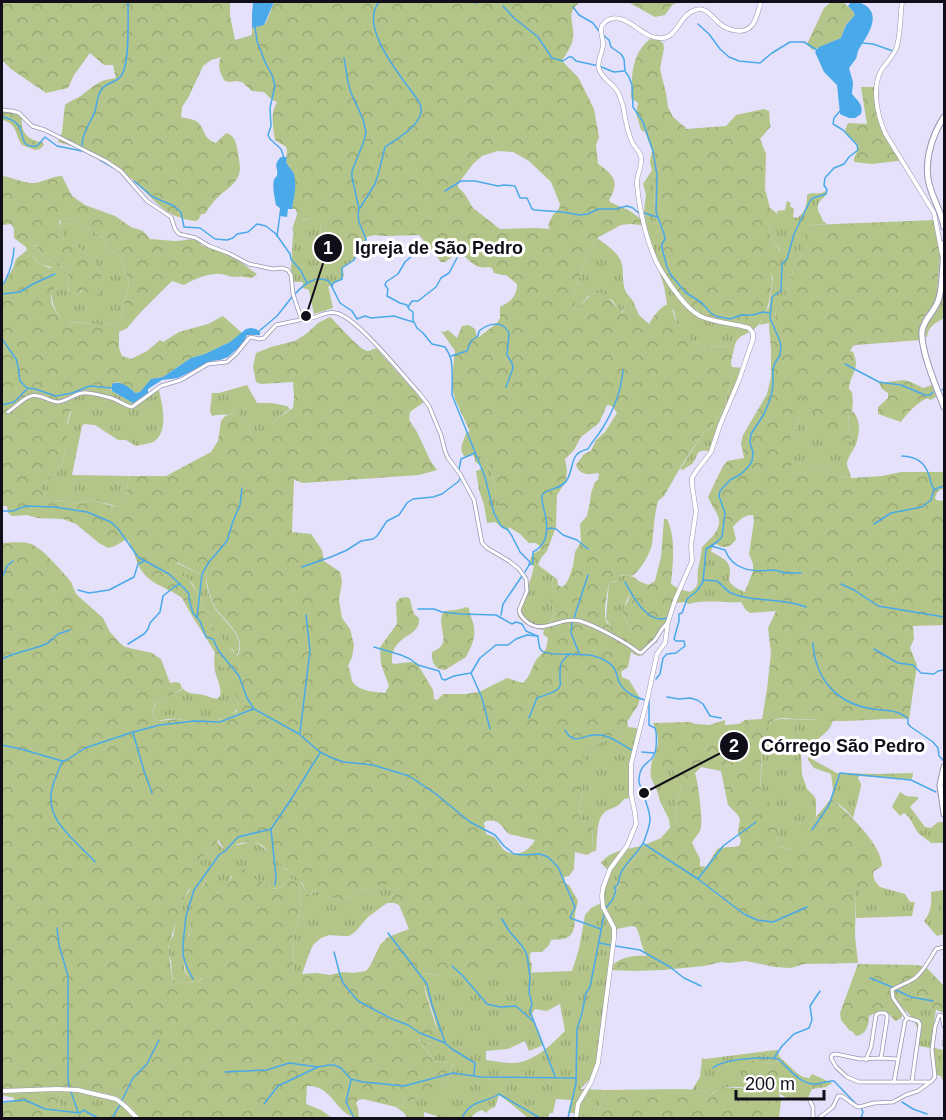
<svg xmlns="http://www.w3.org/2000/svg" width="946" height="1120" font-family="Helvetica,sans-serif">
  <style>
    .grass { fill: url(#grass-tufts); fill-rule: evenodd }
    .forest { fill: url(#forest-crowns); fill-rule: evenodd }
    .garden { fill: #b3c589 }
    .water { fill: #4aa9e9 }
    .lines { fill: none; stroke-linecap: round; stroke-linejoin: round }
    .stream { stroke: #4aa9e9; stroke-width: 1.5 }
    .street-casing { stroke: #9a95b3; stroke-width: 4.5 }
    .secondary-casing { stroke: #9a95b3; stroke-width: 5 }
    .primary-casing { stroke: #9a95b3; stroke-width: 7 }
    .street { stroke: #fff; stroke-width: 3 }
    .secondary { stroke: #fff; stroke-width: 4 }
    .primary { stroke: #fff; stroke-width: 5 }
    .leader { fill: none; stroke: #110e19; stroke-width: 2 }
    .callout-dot { fill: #110e19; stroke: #fff; stroke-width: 2 }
    .mark-label { font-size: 18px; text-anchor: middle; font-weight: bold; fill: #fff }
    .callout-label { font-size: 18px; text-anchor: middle; font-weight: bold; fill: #110e19; stroke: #fff; stroke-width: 6; stroke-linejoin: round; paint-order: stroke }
  </style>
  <defs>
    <pattern id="grass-tufts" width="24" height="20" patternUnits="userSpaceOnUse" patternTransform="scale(1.5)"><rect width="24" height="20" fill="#b3c589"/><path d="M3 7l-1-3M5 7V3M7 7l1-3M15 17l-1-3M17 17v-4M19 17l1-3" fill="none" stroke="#99a876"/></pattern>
    <pattern id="forest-crowns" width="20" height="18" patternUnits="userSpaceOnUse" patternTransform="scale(1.5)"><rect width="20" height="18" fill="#b3c589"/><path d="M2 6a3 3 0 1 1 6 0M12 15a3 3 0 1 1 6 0" fill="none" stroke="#99a876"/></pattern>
  </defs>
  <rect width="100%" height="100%" fill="#e5e1fb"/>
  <g class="grass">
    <path d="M652 170 655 183 654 216 664 231V235L662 248 665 255 664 258H660L661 270 684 298 701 314 753 330C742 337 737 335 734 349L730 347 706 346 693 342 689 339 677 324 674 311 667 304 664 286 654 256 646 224 644 211 646 194 643 184Z"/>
    <path d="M825 191 827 192V194C819 202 814 205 821 216 824 223 821 219 827 224L809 225 802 253 793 270 788 290 776 311 775 317 769 326V323L759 325 769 307 773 278 771 274 780 251C775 241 767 236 770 223H772L777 226 779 218 777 211 785 210 787 201 791 203 790 206 794 209 793 217 797 218C806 212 807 204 807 195 813 191 819 196 825 191Z"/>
    <path d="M314 217 317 218C322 224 321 231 320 239L332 252 350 251 362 234 367 237C365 245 359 248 358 256L343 267 342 269 344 275 342 280 335 282 332 286H328L327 282 317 283 311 286 309 290 303 288V282H295L292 281 291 267 293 234 295 236 299 234 298 226 300 221Z"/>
    <path d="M67 218 76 220 102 237 104 239 107 248 119 256 122 260 129 283 121 316 117 322 113 325 108 323 106 327 88 323 66 322C48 309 51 287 51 267 38 264 31 260 33 246L37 245 42 256 50 260 57 262 68 271 69 278 68 291 76 299 79 292H84L103 281C98 262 83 247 64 241L60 225 61 219Z"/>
    <path d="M597 238C605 244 615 250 620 259 626 271 619 287 630 297 623 304 626 307 621 313L612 300 595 293 587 297 578 310H575L572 297 589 252Z"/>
    <path d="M731 367 744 368 745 370 734 395 721 421 712 452C694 448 700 454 692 464 691 464 683 470 683 470L680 469 704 432 711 427 718 418 725 406 732 374Z"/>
    <path d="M247 385 257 403H272L287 406 290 409 276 419 254 440 251 436C250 418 245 423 236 411 230 417 227 414 219 415 217 415 214 415 212 416L210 411 212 393H219Z"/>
    <path d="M86 389H93L106 392 112 391 133 403 148 393 159 390C162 405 169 429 155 441 152 443 141 445 136 446L126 440H118L95 425 84 424 82 426 72 475 129 476 126 496 119 509 112 505 96 501 90 500 76 504 67 500 50 501 47 499 39 487 53 476 60 468 62 463 67 446 66 429 71 412V396Z"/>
    <path d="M801 392 851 435C848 426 846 419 852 411 861 418 860 434 856 444 854 450 848 456 847 463 847 468 850 472 851 478L841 476 827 468 802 474 791 472V438L798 426Z"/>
    <path d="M470 431 489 463 500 508 507 526 510 527 508 529H504L495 522 487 523 484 505 479 490 476 471 482 469V466L475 462V458L473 455 464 456C458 448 464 442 466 433Z"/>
    <path d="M712 537 716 544 712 548 711 551C716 555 723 557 727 562 737 577 717 580 745 592L741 602C723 603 706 599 688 604L686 602 673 603 679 589 690 592C702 585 696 579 698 569 700 561 701 555 702 547Z"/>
    <path d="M174 562 206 576C206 587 210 598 215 608 223 622 249 638 236 656L233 650 225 643 209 622 198 593 192 583 186 578Z"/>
    <path d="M538 565 553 576 552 584 554 594 552 605 555 615C553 621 545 624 544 630 535 629 518 623 517 612 517 604 525 597 527 590 529 582 533 574 534 566Z"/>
    <path d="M624 575 634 577 639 581C632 588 621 608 624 617 627 624 632 628 631 636L629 637H623C617 631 608 626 606 618L609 581 613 582 617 581 620 576Z"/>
    <path d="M215 652 234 686 239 706C231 722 207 722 191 721 186 721 181 719 176 719 170 718 163 720 157 721 143 703 170 696 181 690L182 688C189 695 195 693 204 695 208 696 214 700 218 698 225 695 216 677 215 671 214 665 214 658 215 652Z"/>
    <path d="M779 719 833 720C829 737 810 740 801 754L802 775 807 789 814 796 816 800V817L798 848 793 850 777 846 779 823 760 790 763 746 766 729 772 721Z"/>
    <path d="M628 727 636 728 638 731 633 748 629 798 624 799C618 807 617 806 608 810 595 816 598 838 596 851L592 852 593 828 588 822 580 820 579 816 583 787V756L591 746 608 739Z"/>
    <polygon points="808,757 837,773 878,774 913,773 912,779 859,776 858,778 861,784 861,787 853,818 845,809 831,799 833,789 831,774 814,768 808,760"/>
    <path d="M651 768H673L681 790 677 800 675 822 670 828C670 817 666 815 662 805 659 801 659 796 657 791 654 781 649 780 651 768Z"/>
    <path d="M900 792 906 796 918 797V799L910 807 925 827 931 828 938 822H944V843H931C927 839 923 837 919 834 913 827 912 818 904 813L900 816 892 807Z"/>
    <path d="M218 838V843L224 849 235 844 238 845 252 841 257 843 271 853 285 869 298 877 306 891 310 895 313 892 320 891 325 897 343 900 364 890 373 888 380 885H392L394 887V893L387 903 368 917 355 932 349 936H343L329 935 321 938 313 945 309 954 302 974H294L293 934 297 925 300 912 301 895 298 882 289 878 281 887 275 889 271 888 264 883 231 876 230 882 218 893 206 880C194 895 190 913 190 933L188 935C187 943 180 970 187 975 190 977 198 976 202 977L197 983 185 982 173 984 171 961 168 951 169 942 173 936 177 918 184 898 189 891 200 858 214 848Z"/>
    <path d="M644 845 624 871 614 899 620 915V926L622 928 617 929 601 1058 592 1077 580 1089 606 1090 603 1094 597 1118H577L576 1113H568L571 1100 556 1099 553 1113H550L547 1118H528L510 1103 499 1095 495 1107 490 1109 486 1113 482 1110 477 1112 470 1118H439L436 1116 424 1112V1118H407L404 1113 396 1107 445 1086 453 1065 449 1063 434 1061 417 1037 425 1043 432 1044 438 1040C438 1020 427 1000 423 980V976L424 973 441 976 572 971 579 949 585 915 591 908 601 903 608 870 601 863C611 849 629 850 644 845ZM560 1004 565 1031C551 1045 532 1064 511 1063 502 1063 494 1061 486 1060V1051L508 1049 525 1041 529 1051 541 1046 543 1043 531 1015 535 1009 547 1011Z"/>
    <polygon points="856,886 880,887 905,894 910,902 915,902 912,916 856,918"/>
    <path d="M944 890V934L937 936 924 921C931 913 932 902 931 892Z"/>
    <path d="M925 996 930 1007 936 1009 931 1047 943 1050 944 1080 942 1079 941 1076 935 1075 931 1057V1048L918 1046C921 1025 912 1015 896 1002 902 996 916 998 925 996Z"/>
    <path d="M775 1050H778L779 1056 783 1060 770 1064 755 1060 747 1079 757 1089C742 1088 722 1082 711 1095L704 1091 692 1090 700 1077 702 1058 705 1059Z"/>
    <path d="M61 1090C76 1089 115 1094 127 1103 132 1107 136 1114 140 1118H58Z"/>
  </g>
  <g class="forest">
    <path d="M2 2H230V16L235 40 252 35V28L266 23 274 2H581C564 12 575 22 573 38 572 46 566 54 562 61L578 77 594 109 599 137 596 145 598 164C614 175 620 182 609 200L610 202 630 211 641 219V225L630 224 621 225 597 238 589 252 572 297 575 301 574 307 575 310H578C586 300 589 291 604 293L622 313C626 307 623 303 630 297L633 301 639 315 649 324C654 315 661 306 670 303L677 324 693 342 706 346 730 347 734 349 731 361 732 374 725 406 718 418 711 427 704 432 683 463 664 496 658 501C654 515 654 529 652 544 651 552 639 574 631 576 628 576 625 575 621 575L617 581 609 582C608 591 602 615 607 623 609 625 619 633 623 636L629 637 631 636V630L623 615V609L628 601 631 590 639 581 648 585 655 581 661 557 664 519H667C676 537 673 564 671 584L679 589 670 619 662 629 657 642 647 648 643 655 638 656 631 652 628 667 621 672 622 677 629 680 640 698 638 705 627 722 628 727 608 739 591 746 583 756 586 765 579 816 580 820 588 822 593 826 592 852 587 855 575 852 574 869 569 876 564 877 565 883 569 885 578 901C577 906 575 911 575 916 574 924 576 934 566 938 562 940 555 939 551 940L549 945 542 952H532L530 954V961L532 964 531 974 441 976 425 973 423 976 425 991 438 1033V1040L433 1044 425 1043 418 1039 434 1061 449 1063 453 1065 445 1086 448 1092 422 1096 396 1107 363 1099 358 1100 356 1103 358 1108 359 1118C336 1117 334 1085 307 1086L306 1104 321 1110 332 1118H140C136 1114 132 1107 127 1103 111 1090 81 1091 61 1091L58 1118H2V1103L10 1102 14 1100V1098L2 1095V543C11 543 22 541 31 544 42 548 59 568 67 577L71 582 76 594 103 618 110 632 120 643 125 647 152 653 161 659 170 683 176 682 180 683 182 688C174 697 141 701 157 721L177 719 189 721 219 720 236 712 239 705C227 663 202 636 182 598 171 589 155 586 145 575 136 566 135 551 128 540H125L115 546 108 548 99 543 76 524 63 519 38 518 27 515 12 516 8 513 7 506H2V287L13 268 16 259 27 250 26 247 14 238V229L11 224 2 225V176C13 177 24 184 34 183 44 182 52 176 62 176L72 196 85 205 115 216 131 227 143 231 150 239C158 240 167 240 175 241 184 241 191 237 200 241L201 245C208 248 214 248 220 250 234 255 245 266 257 274 252 279 251 278 245 277 241 276 238 277 235 277 228 277 223 273 216 274 204 275 194 279 184 285L172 281 140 313 127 328 119 332V348L122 356 131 359 147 351 160 340 163 342 179 332 208 324 223 316 242 333 230 342 205 354 191 358 163 377 156 378 140 392 135 393 118 382 114 383 111 389 112 391C105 393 102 391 96 390 86 388 79 392 71 396L72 406 67 423V446L62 463 60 468 53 476 39 487 47 499 50 501 67 500 76 504 90 500 96 501 119 508 126 496 129 476H166L211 452 218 441 221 421 225 416 233 414 236 411H239C244 425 250 416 251 436L254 439 276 419 293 408 294 397 293 382 261 384 256 382 253 367 256 353 271 347 295 341 306 334 318 323 330 317C337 323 359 349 367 351 370 351 373 349 376 348L424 402 410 412 409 419 411 423 417 432 430 460 437 470 419 475 333 481 303 483 297 481 294 479 292 532 311 534 322 550 324 561 340 572 342 581 339 600 342 618 350 629 354 645 352 657 348 666C350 671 351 676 352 681 357 691 376 692 385 693L389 686 381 664 380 647 397 624 396 603 400 598 407 597 410 599C412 606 412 615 419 618 421 639 390 633 392 663L394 664 409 662 417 663 433 690 434 699 437 700 443 694H465L479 692 507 678 523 683 528 677 536 660 546 649 548 638 543 634 545 627 553 619 555 615 551 602 554 594 552 584 553 576 557 579 558 585 562 587 565 585 569 578 573 566 575 552 581 542 580 524 587 516 590 502 591 493 595 482 598 480 599 474 597 473C589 475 579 475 576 465L584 454 591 451 596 440 605 432 617 413 612 406 607 405 599 423 581 437 574 450 565 459 567 470 566 481 557 495 556 527 547 551 541 558 538 565 533 566 530 562C531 555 533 553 540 550V546L536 543H529L520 534 507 526 502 517 489 463 472 436 455 399 452 388V377L455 351 441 331 444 332 448 330 457 338 462 326 469 325 475 329 477 337H479L497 323 500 318V307C510 302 517 297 517 284L506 275H502L494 273 492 268 488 267C475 270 469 259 459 252L445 262H441L419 235 386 236 374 235 367 237 362 234 350 251 341 257 332 252 320 239 321 228 317 218C303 218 297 220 299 235L295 236C289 228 296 222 297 214L296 209H292L295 186 294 174 286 162C287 144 290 150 275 140 273 126 270 114 277 102L272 100 264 92 252 91 242 82 235 81 230 82 225 81C220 75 217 64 221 57L211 60 203 66 188 98 182 107 181 117C185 119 191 118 196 121 205 126 202 139 216 143L226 133C233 135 235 139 237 147 238 154 240 163 240 170 238 183 228 188 219 196 214 201 208 208 205 214H201L199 219 196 221C162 218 152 195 128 176 108 161 82 148 58 142L62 132 65 105C70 101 76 99 82 95 95 85 99 80 116 78L113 65H104L90 53 74 75 68 88 46 93 11 69 2 60ZM497 151 513 152 529 161 551 182 560 204 559 209 553 215 548 225 550 229 536 228 500 229 473 208 464 193 458 187V184L473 164 482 156ZM67 218 76 220 102 237 104 239 107 248 119 256 122 260 129 283 121 316 117 322 113 325 108 323 106 326 100 324 66 322C59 317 50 306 51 297 52 287 58 284 56 273 46 261 31 269 33 246L37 245 42 256 50 260 57 262 68 271C70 280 66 291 71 299H76L79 292 81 291 92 297 97 295 103 285C102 264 82 247 64 240L59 222 61 219ZM176 562 206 576C207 587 210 597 215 607 223 621 249 637 237 656L209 622 198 593ZM486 821C501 819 500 826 509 834L535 840C529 852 514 859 503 849 500 846 498 840 495 838 493 836 489 835 486 834L484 823ZM218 839 224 849 229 852 235 844C241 844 247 840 254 842 266 844 274 859 283 867 290 872 297 876 302 883 305 887 306 891 306 897L313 892 319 891 325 897 343 900 364 890 373 888 380 885H392L394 887V893L387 903H394L399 905 409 929 388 937 380 945 370 966 366 971 354 973 342 972 330 975 316 973 302 974H294L293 934 297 925 300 912 301 895 298 882 289 878 281 887 275 889 271 888 264 883 258 881 244 868 239 867 233 873 230 882 218 893 207 880C198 889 193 902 190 914L191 918C189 923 191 928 190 933 188 937 185 941 184 947 184 953 183 972 188 975 192 978 198 976 202 978L197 983 185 982 173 984 168 947 184 898 197 875 200 858 214 848Z"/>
    <polygon points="628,2 679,2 672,5 665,15 655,17"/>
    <polygon points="830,3 843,2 853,11 855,15 846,25 841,38 813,50 807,45 808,42 824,8"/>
    <path d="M650 39 659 40 663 43 664 48 660 69 666 93 668 107 673 117 686 128V129L726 126 736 115 764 109 769 111C770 116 769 122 771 126L760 139 766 154 765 189 770 208C777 213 783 217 780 227L778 228 772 223H770C765 246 795 248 771 274 773 280 772 283 771 289 769 305 766 319 753 330L701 314 684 298 661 270 658 261 660 258 664 257 665 255 661 243 664 235V231L654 216 655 183 650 162 652 151 645 132 641 130 636 113 638 103 631 98C632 76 631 54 650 39Z"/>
    <path d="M861 87H874L878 88C874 118 886 134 900 160L898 161 871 164 854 162C853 156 859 152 858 145L847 134 845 130 848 123 867 124Z"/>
    <path d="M2 111 18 113 22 118C20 131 28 141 42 142L44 145 40 149 35 150 22 145C14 133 18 124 2 120Z"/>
    <path d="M936 220 940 255 937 295 934 304 924 317 921 325 920 340 856 345 853 346 850 351 853 352C861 371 850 372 849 389L852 392 853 402 852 411 848 418V425L851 435 846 454 841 455 802 393 798 426 791 438V472L802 474 827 468 844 477 853 478 882 476 901 472H944V488L938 491 935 497 936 500 944 501V625L913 626 914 639 910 648 917 665 909 719C887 718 865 721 844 721 829 721 813 719 798 719 790 719 777 716 771 722 761 732 761 775 760 790L775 809 779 823 777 846 792 850 793 846 798 847 816 817 831 799C847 811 882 845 882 866L874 871C872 877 875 882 880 887H856L855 936 858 963 804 964 791 968 775 967 746 961 729 963 721 962 704 966 663 970 634 971 611 970 612 965C622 957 633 955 646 956L647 955C641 948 641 937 636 927L632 926 622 928 620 926V915L615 905 614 899 620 883 621 875 644 845 661 838 675 822 677 800 681 790 673 768H651L652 760 656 754H655C660 741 658 735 653 723L690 722 695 724 709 725 725 720V725L739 724 745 720 762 719 767 689 771 653 768 628 776 611 750 613 745 609 741 602 753 571V564L749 554 754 521 753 515C745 514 738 521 733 527L736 539C729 551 717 549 712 537 727 519 715 514 708 497L722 468 727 461 744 458 741 443 743 435 767 394 771 377V349L769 326 775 317 777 307 788 290 793 270 802 253 806 229 809 225ZM701 767 721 771 728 805 737 814 740 819 738 833 741 841 739 846C732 848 723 846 717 849L706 867 700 866V859L692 843C694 838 698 835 700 831 704 823 698 782 695 773Z"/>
    <path d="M944 277V318C936 323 928 326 927 337H925L926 322 941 301Z"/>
    <path d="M904 380 911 382 923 388 932 385 936 397 930 400 927 398C916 404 908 412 901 422L878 414V407L888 398V393L882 389 879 383Z"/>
    <path d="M466 607 469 608C469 615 474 621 474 628 476 638 470 649 466 657L445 670C435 670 431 661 432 652 435 650 439 649 441 646 448 638 437 624 443 612 451 609 458 611 466 607Z"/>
    <path d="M858 964 917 965 926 967 944 986V1013L930 1007 925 996C916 998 901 996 896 1002L906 1011 900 1019 895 1021C893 1019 892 1017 890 1015 885 1009 874 1013 869 1016 869 1025 866 1035 856 1036L852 1031H850L841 1020 840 1013Z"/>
    <path d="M755 1060 770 1064 783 1060 798 1074 803 1077 809 1078 812 1074 832 1083 826 1087 812 1089 807 1100 803 1101 799 1099H788L779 1093 781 1102 779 1118H597L603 1094 606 1090 684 1089 704 1091 711 1095 721 1087 756 1089C751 1080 739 1076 742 1064Z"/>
  </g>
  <polygon class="garden" points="327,281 333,308 314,314 308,286"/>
  <g class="water">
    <polygon points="253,2 274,2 264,25 252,28 252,15"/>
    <path d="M851 2C857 1 860 2 865 5 883 17 865 38 858 51 857 54 857 58 855 60 853 63 851 65 849 68L853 82 852 94C857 100 864 105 861 114L855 118H849L840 114 837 85 824 72 815 52 819 47 841 38 846 25 855 15 853 11 848 6Z"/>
    <path d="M281 157H287L286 162C288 166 292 170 294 174 297 185 294 198 292 209H288L287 217 280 216 281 209 276 205C275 199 272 187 274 180 274 178 276 177 277 176 279 167 272 166 281 157Z"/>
    <path d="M251 328 256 329 260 332V335H247L243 344 228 357 220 360 212 361 178 378 162 380 148 389V393L133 403 112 391V384C120 380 129 387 135 393L140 392 151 379 163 377 191 358 205 354 230 342 246 329Z"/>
  </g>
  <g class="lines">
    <g class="stream">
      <polyline points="474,2 476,3"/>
      <polyline points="503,6 514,18 538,37 552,58 563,61 569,57 572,57 576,61 599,66 614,72 624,71"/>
      <polyline points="573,7 579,15 593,23 599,31"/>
      <polyline points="698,24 709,34 720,49 729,57 739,61 760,63 772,53 790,42 804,42 817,50"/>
      <polyline points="255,27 257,41 265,62 272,75 275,86 270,108 271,126 268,135 270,139 281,149 284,158"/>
      <polyline points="602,34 609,40 611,47 621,54 624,59 625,71 629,77 632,85 633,107 643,122 653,151 657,175 656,212 664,234 665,239 662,244 662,248 667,267 671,275 685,292 702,303 710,312 715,316 730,319 741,315 753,315 763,312 769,313"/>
      <polyline points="863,43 873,44 893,51"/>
      <path d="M2 117C8 118 15 121 19 126 25 136 19 148 37 146L45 137 57 146 82 151"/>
      <path d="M82 146C82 133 90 124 95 111 97 104 97 95 102 89 107 82 116 83 121 76 130 65 128 18 128 3"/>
      <polyline points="100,160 114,168"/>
      <polyline points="134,181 153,197 174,206 181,212 184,227 200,228 215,239 227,240 233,238 237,234 248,232 257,224 266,226 276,234 290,254 291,259 301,271 307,283"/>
      <polyline points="445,191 461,181 475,181 498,186 504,185 515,186 520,198 527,198 532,209 535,210 562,212 580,215 588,214 598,209 615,209 627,206 633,208 639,213"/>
      <path d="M360 208 375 184 378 175 385 147C396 139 419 127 421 112 423 104 414 95 409 88 395 69 360 25 379 2"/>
      <polyline points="644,213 657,217"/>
      <polyline points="277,236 281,207"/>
      <path d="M423 243 419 250 405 262 398 274 386 282 385 285 388 289 387 296 400 303 407 305 409 309 413 312V320L417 328 423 333 432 344 445 347C447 350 450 355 451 360 453 369 452 384 452 395L485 477 494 513 501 526 508 530 512 536 520 552 530 562 529 565"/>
      <path d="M2 286C10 274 13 263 14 248"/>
      <polyline points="332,287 333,283 342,279 342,268 354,260 358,251 365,243 366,239 359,222 358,215 359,209 352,177 352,171 364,141 366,132 363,119 351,93 348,82 344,58"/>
      <polyline points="2,294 20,292 33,284 55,274"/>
      <path d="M295 294C304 284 315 275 329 281L340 303 352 311 357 319 365 316 371 318 394 316 413 322"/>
      <polyline points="408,307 412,301 418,301 436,287 441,278 449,273 457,258"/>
      <polyline points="258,332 277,316 292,297"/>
      <polyline points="2,339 16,359 18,366 20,381 27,388 35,389 56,396 72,393 90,386 112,388"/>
      <path d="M451 356 467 351 471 341 478 336 479 331C489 323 502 320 509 333L507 355 512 363 513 368 506 387"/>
      <polyline points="845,364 879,382 901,385 925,395 930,395 933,392"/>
      <polyline points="942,390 944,389"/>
      <polyline points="2,405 14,402 27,389"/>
      <polyline points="459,470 461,459 475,453"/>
      <polyline points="935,489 944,486"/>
      <polyline points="2,511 13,511 26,506 55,507 87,512 111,522 119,530 138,557 169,574 184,588 189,594 189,600 193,613 200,621 206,637 213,639 218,650 239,676 247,698 254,709 299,734 320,752 332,758 344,762 373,765 409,776 436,794 470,822 495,835 504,846 514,854 523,855 540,854 548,857 558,867 575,907 570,918 601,929"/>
      <path d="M874 524 891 513 922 507 931 500 934 489C930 484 931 481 929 475 924 461 916 457 902 456"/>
      <polyline points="547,529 551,528 556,529 563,535 577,540 588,549"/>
      <path d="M711 546 725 550C733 571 753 572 773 570 778 570 782 573 787 573 792 573 796 573 801 573"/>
      <polyline points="302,567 331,557 347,550 361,541 373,539 377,536 387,521 399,515 407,503 413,499 433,497 442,494 459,481 460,478"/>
      <path d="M525 572 529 565 533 563V552C546 545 548 534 546 519 545 510 541 504 542 495 549 487 561 490 567 480 575 466 569 453 588 449 593 440 597 437 602 429 614 410 621 392 623 370"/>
      <polyline points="2,578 7,566 13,561"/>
      <path d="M703 580 717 581C722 584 725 590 731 593 754 603 782 597 806 607"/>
      <path d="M625 582C633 596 647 625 667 618"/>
      <polyline points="841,584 854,590 878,606 944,617"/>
      <polyline points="78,590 89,593 109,590 134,577 138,564 144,561"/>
      <polyline points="418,609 434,609 442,612 461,614 496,615 512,624 516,622 522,624 526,631 537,636"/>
      <polyline points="501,615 503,604 522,576"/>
      <polyline points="197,617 202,574 209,562 227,541 233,521 240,505 242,488"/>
      <polyline points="574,618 588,575"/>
      <polyline points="572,623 571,633 579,653"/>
      <path d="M538 637C539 642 538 648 542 651 550 657 581 652 594 656 601 658 610 662 614 668 617 672 617 677 619 682 625 693 634 697 645 700"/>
      <path d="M813 643C815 679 837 704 873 709 886 711 898 709 908 719V724L911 727 933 742 938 748 939 756 943 760"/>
      <polyline points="128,644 144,634 148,629 150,623 160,612 163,596 174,587 180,584"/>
      <polyline points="374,647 401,655 410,659 418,665 439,671 442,679 445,680 454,676 471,673 480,658 496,645 508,645 516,639 527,635 538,636"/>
      <polyline points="874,649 898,663 913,665 921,673 934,674 938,671 944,670"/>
      <polyline points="2,659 11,655 41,646 48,643 58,634 70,630"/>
      <polyline points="471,673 482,698 490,729"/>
      <polyline points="656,679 660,674 663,658 667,654 676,653 685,646 684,641 676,641 674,639 679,621 679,614 682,613 687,599 697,591 703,582 706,549 717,542 722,537 725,513 719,496 720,491 730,480 741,474 749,466 752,461 753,452 750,443 751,434 764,414 771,397 773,385 773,369 775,363 780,355 781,345 779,339 770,318 772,297 781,291 782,264 787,259 794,234 810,201 813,198 826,194 827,190 824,185 825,178 834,168 844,164 849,157 858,150 857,145 843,130 833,124 834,118 840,111"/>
      <polyline points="667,697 679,699 690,698 697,700 703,704 710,716 721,718"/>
      <path d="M529 718 537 698C544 695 553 694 559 688 562 683 560 684 560 679 560 666 559 662 570 654"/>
      <path d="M565 730 569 736 575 739C582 739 588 735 594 735 608 733 620 744 632 750"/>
      <polyline points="133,733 144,771 152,793"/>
      <polyline points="300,733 310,650 306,615"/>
      <polyline points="2,745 21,749 62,761 67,760 85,748 133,732 160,725 194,721 220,722 253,709"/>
      <polyline points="642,752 654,753"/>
      <path d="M62 762C59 770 54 779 52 789 44 821 77 841 95 862"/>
      <polyline points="812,830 829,805 840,773 911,780 936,792"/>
      <polyline points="644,844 698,879 744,914 757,920 773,922 807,907"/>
      <polyline points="698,879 723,846 756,822"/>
      <polyline points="275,885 276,877 271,829 290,801 320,753"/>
      <path d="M606 908 613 899 616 890 614 888 618 884C619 881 619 878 620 875 625 862 639 853 644 841 653 818 651 817 644 796 643 790 638 785 639 778 641 762 649 765 654 755 657 750 657 733 655 728L649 725V700"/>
      <polyline points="502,919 509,931 523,947 527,955 530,977 529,992 532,1004 530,1011 555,1076"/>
      <polyline points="57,928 59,945 68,976 68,1079 69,1087"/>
      <polyline points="388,933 427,984 432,1005 445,1042"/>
      <polyline points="599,943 610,945"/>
      <polyline points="615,946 640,950 670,967 684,978 701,986"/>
      <polyline points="334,952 340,975 343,983 358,1001 392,1019 408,1025 420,1033 445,1043 452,1049 475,1063 474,1075"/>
      <polyline points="452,966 462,975 487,1004 500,1007 516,1006 533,1021"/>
      <polyline points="870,978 892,987"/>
      <polyline points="193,979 186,965 183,955 183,944 186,916 194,890 219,855 225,851 238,837 271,829"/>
      <polyline points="896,990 911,997 933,1001"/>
      <polyline points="774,1058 782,1046 794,1034 809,1028 812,1020 810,1006 820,991"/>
      <path d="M713 1068C725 1058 762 1057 778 1059 789 1068 798 1083 814 1084 821 1084 827 1080 834 1081L857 1105"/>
      <polyline points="225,1072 267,1070 289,1063 318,1067"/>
      <polyline points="351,1080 346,1102 354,1118"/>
      <polyline points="71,1092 78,1112"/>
      <polyline points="122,1100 133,1078 147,1064 159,1040"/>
      <polyline points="2,1102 25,1100 45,1109 80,1113 83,1110 98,1118"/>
      <polyline points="902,1102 913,1109 927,1114"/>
      <polyline points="264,1104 278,1086 318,1067 329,1065 334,1065 341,1068 351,1079 363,1082 404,1086 453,1073 481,1077 576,1078"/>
      <polyline points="861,1108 863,1112 861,1118"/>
      <polyline points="112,1118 120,1105"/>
      <path d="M462 1118C471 1099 484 1104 499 1094L540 1118"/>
      <polyline points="568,1118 576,1083 577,1029 582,1013 586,993 590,987 604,915"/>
    </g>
    <g class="street-casing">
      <g id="street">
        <path d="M2 110 12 111 19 113 32 126 45 130 106 161 121 171 147 201 171 217 175 229 179 234 196 238 209 246 228 253 249 264 273 269 282 268 288 270 291 275 293 294 300 315 304 319C315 320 325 310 336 313 357 317 403 376 420 394L429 406 441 435 445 451 448 458 460 474 474 500 482 543 487 548 509 561 519 569 526 579 527 591 519 610C520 615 522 617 526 621 543 636 559 616 580 621 594 625 626 642 638 652L641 653 655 640 662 629 668 622"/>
        <path d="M8 412C14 408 25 397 31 396 40 393 49 402 58 402 69 401 77 391 88 393 96 394 104 396 111 398 119 400 124 406 132 407L161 386 181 380 208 364 227 362 236 354 249 338 251 337 259 339 264 338 276 325 304 319"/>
        <path d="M907 1018 893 998 892 990C899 985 908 983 915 978 924 971 930 959 936 949L944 947"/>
        <polyline points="944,1042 944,1044"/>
        <polyline points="897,1059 881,1058 860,1059 836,1054 832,1055 831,1058 836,1067 847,1077 859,1082 931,1082 935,1077 932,1050 935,1027 939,1015 942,1016 944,1026"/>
        <polyline points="866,1060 871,1047 876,1015 879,1013 885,1013 887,1015 887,1019 881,1058"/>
        <polyline points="894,1082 905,1021 908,1018 918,1021 920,1024 912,1081"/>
        <polyline points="810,1101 813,1107 813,1118"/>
        <polyline points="819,1118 833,1107 838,1096 842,1096 856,1106 859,1107 874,1103 893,1102 906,1095 918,1091 929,1083"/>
      </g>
    </g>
    <g class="secondary-casing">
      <g id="secondary">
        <path d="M902 2C900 15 901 36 896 49 893 56 887 62 882 69 871 87 877 114 885 133L934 213 942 254"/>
        <polyline points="2,1091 57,1089 78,1090 116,1099 125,1106 137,1118"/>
        <path d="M576 1118 578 1104 591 1082 598 1063 614 938V928L603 907 602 896 603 888 610 869 627 846 636 824 635 813 631 794V764L648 696 657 654 665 643 668 622 675 600 692 561 691 545 696 511 692 485V478L697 470 711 452 720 425 739 380 753 339V333L749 328C733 323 715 323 700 316 687 309 672 288 664 275 649 254 639 210 637 184 636 175 643 166 641 157 640 151 634 147 632 142 627 131 625 118 623 106 621 101 620 94 616 89 611 82 602 79 599 69 596 60 604 52 603 42 602 34 598 28 605 22 620 10 637 30 650 36 678 47 676 16 695 10 706 6 712 17 719 23 727 30 745 36 753 24 757 18 759 8 761 2"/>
      </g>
    </g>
    <g class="primary-casing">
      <g id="primary">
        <path d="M944 117C931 137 922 166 931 190 935 203 942 214 944 227"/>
        <path d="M944 243C943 258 943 284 939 298 936 311 924 318 922 331 920 349 937 389 944 407"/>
        <polyline points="944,767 940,785 944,814"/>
      </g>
    </g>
    <use href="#street" class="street"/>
    <use href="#secondary" class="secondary"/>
    <use href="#primary" class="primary"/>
  </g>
  <path class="leader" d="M306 316L328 248M644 793L734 746"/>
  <g class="callout-dot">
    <circle cx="306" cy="316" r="6"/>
    <circle cx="644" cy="793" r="6"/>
    <circle cx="328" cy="248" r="15"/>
    <circle cx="734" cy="746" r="15"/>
  </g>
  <g class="mark-label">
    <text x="328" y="254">1</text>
    <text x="734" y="752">2</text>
  </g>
  <g class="callout-label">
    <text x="439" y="254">Igreja de São Pedro</text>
    <text x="843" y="752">Córrego São Pedro</text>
  </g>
  <rect width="946" height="1120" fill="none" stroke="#110e19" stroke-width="6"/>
  <path d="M736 1090v9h88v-9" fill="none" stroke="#110e19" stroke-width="3"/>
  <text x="745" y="1090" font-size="18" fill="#110e19" stroke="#ffffff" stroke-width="4.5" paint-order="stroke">200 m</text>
</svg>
